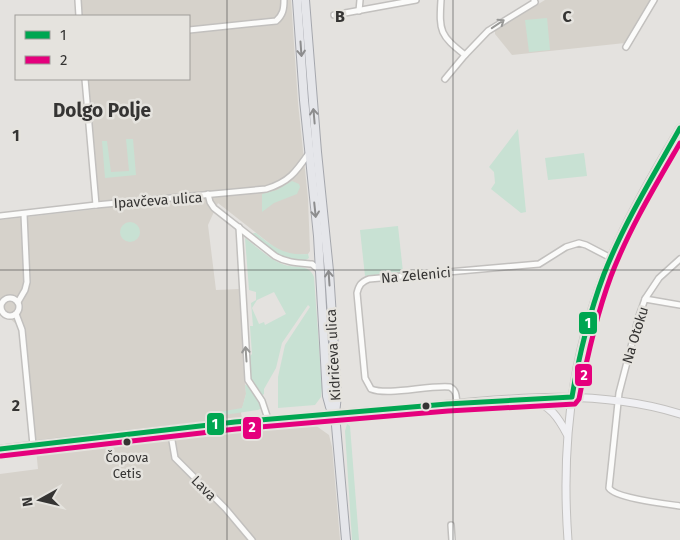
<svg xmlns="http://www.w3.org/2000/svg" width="680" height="540" font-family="'Fira Sans',sans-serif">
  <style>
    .built { fill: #d6d2cb }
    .green { fill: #c8e1d3; fill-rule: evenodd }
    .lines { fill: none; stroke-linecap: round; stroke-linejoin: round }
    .street-casing { stroke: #c2c0be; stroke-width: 8 }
    .secondary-casing { stroke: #c2c0be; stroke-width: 9 }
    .primary-casing { stroke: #a5a7ad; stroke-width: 10 }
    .street { stroke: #fbfbfa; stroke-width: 5 }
    .secondary { stroke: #f0f0f3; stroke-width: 7 }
    .primary { stroke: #e5e6ea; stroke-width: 8 }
    .bus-1-casing { stroke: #e5e3de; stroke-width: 9 }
    .bus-2-casing { stroke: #e5e3de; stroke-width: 9 }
    .bus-1 { stroke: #00a651; stroke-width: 5 }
    .bus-2 { stroke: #e5007d; stroke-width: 5 }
    .oneway { stroke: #989896 }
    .oneway2 { stroke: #8d8d8e }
    .grid { fill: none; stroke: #353433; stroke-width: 1; stroke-opacity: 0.55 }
    .bus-dot { fill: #353433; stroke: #e5e3de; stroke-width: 2 }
    .labels { text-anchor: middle; stroke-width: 5; stroke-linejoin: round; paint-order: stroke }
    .bus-label { font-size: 13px; fill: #353433; stroke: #e5e3de }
    .street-label { font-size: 14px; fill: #353433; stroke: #e5e3de }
    .district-label { font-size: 19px; font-weight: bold; fill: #353433; stroke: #e5e3de }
    .grid-label { font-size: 16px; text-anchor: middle; font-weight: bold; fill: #353433; stroke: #e5e3de; stroke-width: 5; stroke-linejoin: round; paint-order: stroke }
    .line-badge { stroke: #e5e3de; stroke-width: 2 }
    .badge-label { font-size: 14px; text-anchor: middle; font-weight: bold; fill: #fff }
  </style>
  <rect width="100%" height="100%" fill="#e4e2df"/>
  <g class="built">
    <polygon points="76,0 291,0 298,103 308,199 310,251 308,254 296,255 285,253 274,247 218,203 208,225 216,290 239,289 246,394 241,413 244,428 315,425 329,435 332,447 340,540 0,540 0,474 38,469 24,331 0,310 0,220 97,209 84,79 189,79 189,16 78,16"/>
    <polygon points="545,0 650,0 625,43 512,55 495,34 495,30"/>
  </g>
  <g class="green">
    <polygon points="547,18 550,50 529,52 525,20"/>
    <polygon points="518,129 526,212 521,213 491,189 495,183 494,172 489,167"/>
    <polygon points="126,139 133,139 136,175 105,178 102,141 107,141 111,172 129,171"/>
    <polygon points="584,153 587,176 548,180 545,158"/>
    <polygon points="292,181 299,184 300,187 297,194 274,203 262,212 262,194 277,190"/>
    <circle cx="130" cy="232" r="10"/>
    <polygon points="398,226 403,272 365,276 360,230"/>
    <path d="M253 233H256C273 247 285 256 308 254L309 258C296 269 258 247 253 233Z"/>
    <path d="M245 238C257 247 269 259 282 264 294 269 309 263 314 277L322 388 321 397 315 405 278 408V377L285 345 310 307 308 305 282 343 276 368 264 389V394L260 397 262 408 258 410 217 416V413L219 412 242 408 246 394 245 385 250 386 248 358 252 354 250 326H253L251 303 256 300V292L249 290ZM274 292 286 314 265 325 264 322 259 324 252 308 257 300Z"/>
    <polygon points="347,424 350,426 359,540 352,540 345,431"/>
  </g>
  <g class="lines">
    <g class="street-casing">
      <g id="street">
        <polyline points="78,0 79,16"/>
        <path d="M441 0C439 32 440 35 465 55L445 79"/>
        <polyline points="359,11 360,0"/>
        <polyline points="334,15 416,0"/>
        <path d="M189 30 276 21C283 15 284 9 284 0"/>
        <polyline points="626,47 654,0"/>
        <polyline points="465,55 488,31 535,2 534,0"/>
        <polyline points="85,79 96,205"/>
        <path d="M208 194 210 202 214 208 275 256C287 263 298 263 312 264L319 270"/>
        <path d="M0 216 96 205 266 189C289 182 296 172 309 153"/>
        <polyline points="239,227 248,380 262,401 268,419"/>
        <path d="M680 259 659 278 645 299 639 316 619 393 609 488C615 498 666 504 680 506"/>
        <circle cx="10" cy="307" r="9"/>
        <polyline points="645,299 680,305"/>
        <polyline points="18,302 25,290 27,282 24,214"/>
        <polyline points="16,314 22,330 33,445"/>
        <path d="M457 404C456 396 457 391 450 387 427 385 389 396 371 389L365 378 357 293C359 285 361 282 369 279L539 264 566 247 579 243 586 245 611 258"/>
        <polyline points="170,429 175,458 225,508 252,540"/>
        <polyline points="451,525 452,540"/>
      </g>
    </g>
    <g class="secondary-casing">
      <g id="secondary">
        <path d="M531 400C550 405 558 417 567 434"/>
        <path d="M0 449C132 433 263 419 395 409 489 401 588 385 680 414"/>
        <path d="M568 540C560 431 575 330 623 231 640 195 660 162 680 128"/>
      </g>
    </g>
    <g class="primary-casing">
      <g id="primary">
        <polyline points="297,0 304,100 318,236 327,396 330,407 335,414"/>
        <polyline points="305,0 317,152 329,271 337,395 335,414 346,540"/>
      </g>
    </g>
    <use href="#street" class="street"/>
    <use href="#secondary" class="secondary"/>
    <use href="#primary" class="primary"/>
    <g class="bus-1-casing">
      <path id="bus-1" d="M0 449 235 422 447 404 572 397C579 355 589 314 604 274 624 223 653 176 680 128"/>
    </g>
    <g class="bus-2-casing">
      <path id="bus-2" d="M1 456 236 429 448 411 575 404 579 399C587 357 596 316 611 276 629 229 655 186 680 143"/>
    </g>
    <use href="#bus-1" class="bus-1"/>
    <use href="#bus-2" class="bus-2"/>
  </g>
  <defs><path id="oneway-shaft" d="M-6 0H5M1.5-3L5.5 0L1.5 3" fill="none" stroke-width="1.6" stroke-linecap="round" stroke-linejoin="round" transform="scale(1.25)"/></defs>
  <g class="oneway">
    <use href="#oneway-shaft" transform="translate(498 24) rotate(-34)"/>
    <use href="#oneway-shaft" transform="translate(246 354) rotate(-94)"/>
  </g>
  <g class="oneway2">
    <use href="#oneway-shaft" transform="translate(301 49) rotate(86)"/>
    <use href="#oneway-shaft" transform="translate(314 116) rotate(-95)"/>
    <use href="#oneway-shaft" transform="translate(315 210) rotate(84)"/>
    <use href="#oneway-shaft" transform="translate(329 278) rotate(-94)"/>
  </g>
  <path class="grid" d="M227 0V540M453 0V540M0 270H680"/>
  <g class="bus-dot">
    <circle cx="426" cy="406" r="4.5"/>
    <circle cx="127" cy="442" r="4.5"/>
  </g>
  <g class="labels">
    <g class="bus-label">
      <text x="127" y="462">Čopova<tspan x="127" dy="16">Cetis</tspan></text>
    </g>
    <g class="street-label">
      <text transform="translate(158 200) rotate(-4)" y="5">Ipavčeva ulica</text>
      <text transform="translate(416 275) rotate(-5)" y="5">Na Zelenici</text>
      <text transform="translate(635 335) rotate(-73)" y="5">Na Otoku</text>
      <text transform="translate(333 355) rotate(-93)" y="5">Kidričeva ulica</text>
      <text transform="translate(204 488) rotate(45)" y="5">Lava</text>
    </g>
    <g class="district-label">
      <text x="102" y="117">Dolgo Polje</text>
    </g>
  </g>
  <g class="grid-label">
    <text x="340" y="22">B</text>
    <text x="567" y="22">C</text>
    <text x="16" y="141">1</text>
    <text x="16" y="411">2</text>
  </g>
  <g class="line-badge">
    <rect x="578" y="311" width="20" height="24" rx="5" fill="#00a651"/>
    <rect x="574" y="363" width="19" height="24" rx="5" fill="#e5007d"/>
    <rect x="206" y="412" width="19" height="24" rx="5" fill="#00a651"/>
    <rect x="242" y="416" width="20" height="24" rx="5" fill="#e5007d"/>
  </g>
  <g class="badge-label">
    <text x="588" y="328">1</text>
    <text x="584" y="380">2</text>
    <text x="215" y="429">1</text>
    <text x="252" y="432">2</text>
  </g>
  <rect x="15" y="15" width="175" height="65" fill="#e5e3de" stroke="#9f9d9a"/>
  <rect x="25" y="31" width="25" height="8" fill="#00a651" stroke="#9f9d9a"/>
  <text x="60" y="40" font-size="15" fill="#353433">1</text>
  <rect x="25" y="56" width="25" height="8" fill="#e5007d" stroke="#9f9d9a"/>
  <text x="60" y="65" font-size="15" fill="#353433">2</text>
  <g transform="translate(40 500) rotate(262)" stroke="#e5e3de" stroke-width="4" paint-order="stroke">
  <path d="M0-4L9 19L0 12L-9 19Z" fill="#353433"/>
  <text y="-8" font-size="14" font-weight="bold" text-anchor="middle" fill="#353433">N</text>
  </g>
</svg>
